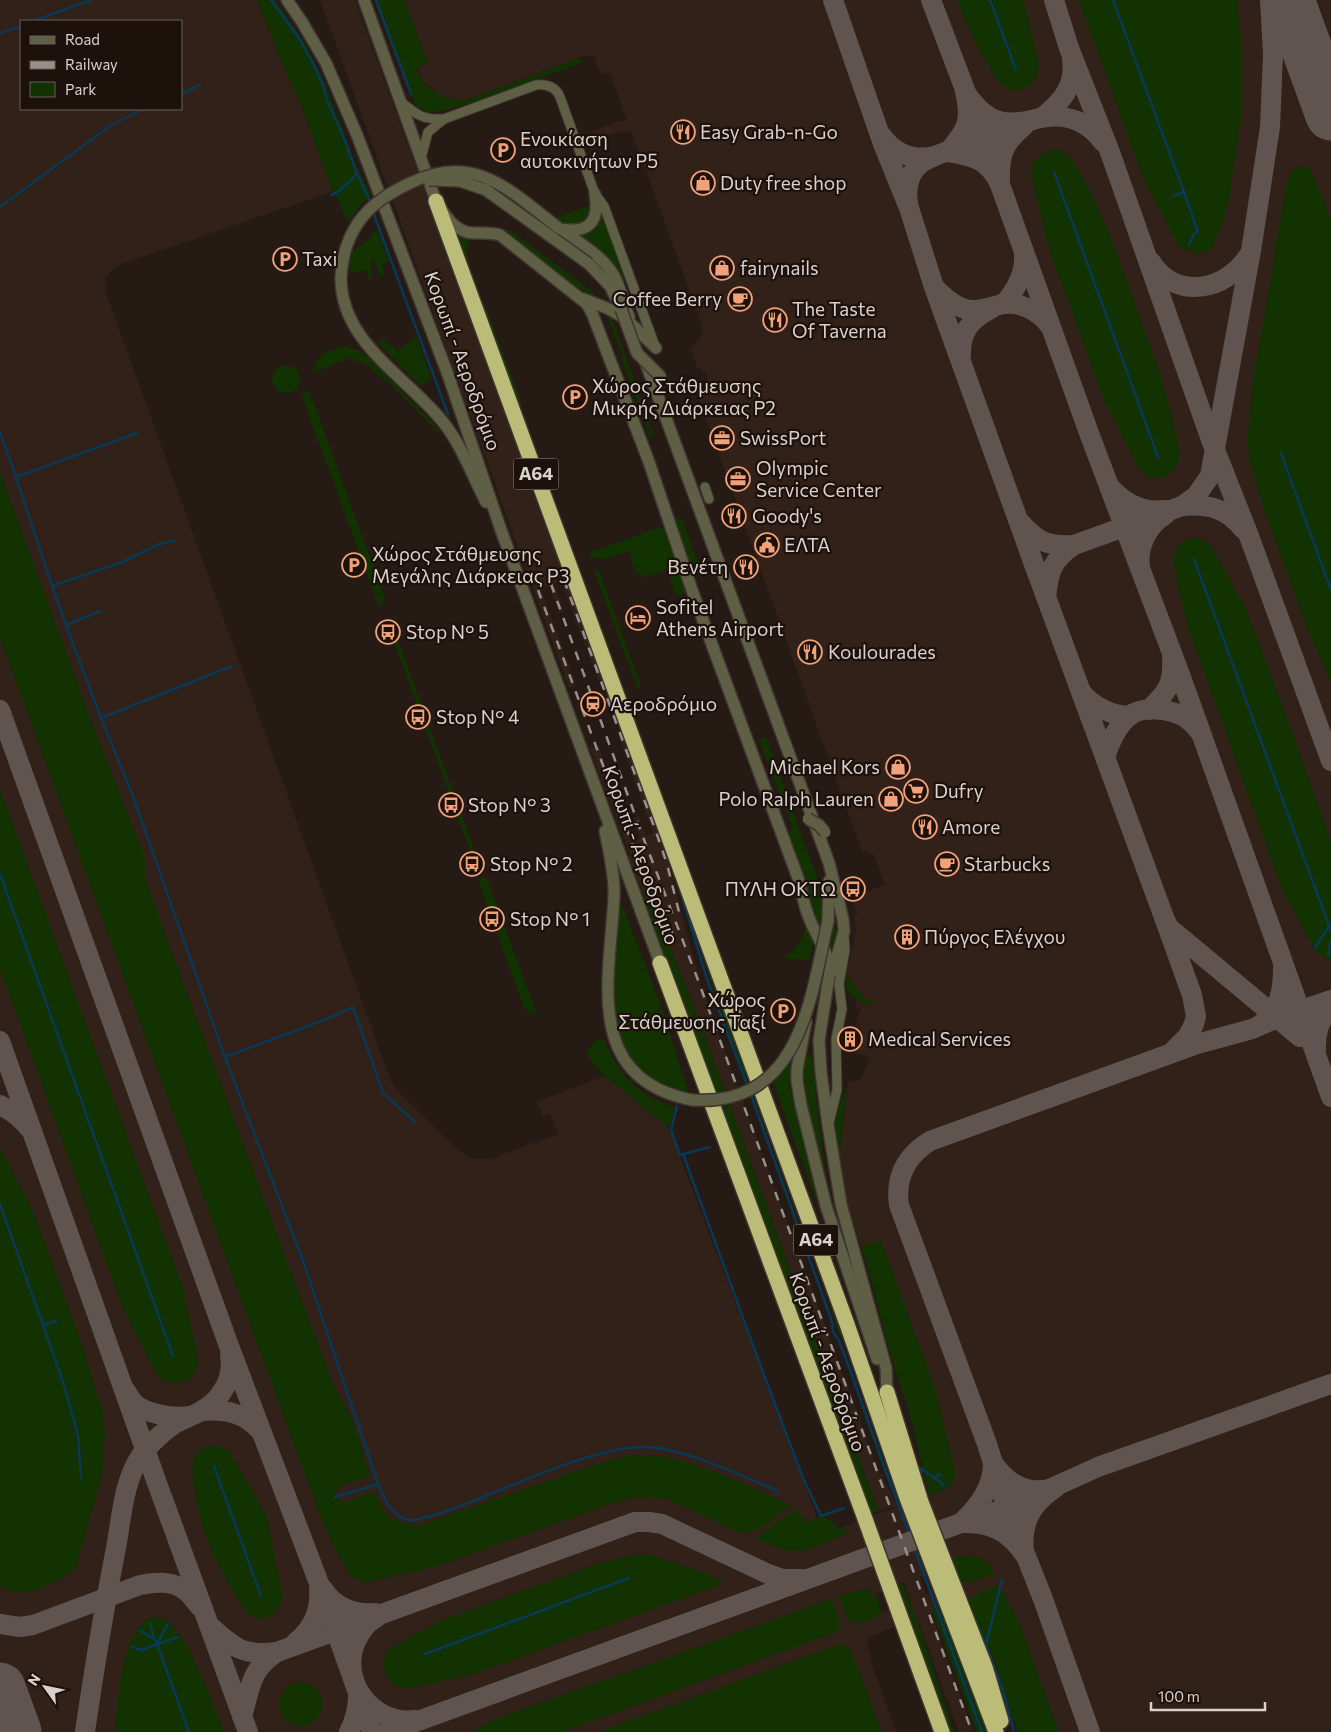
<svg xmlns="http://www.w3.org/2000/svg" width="1331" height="1732" font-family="Commissioner,sans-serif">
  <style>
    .built { fill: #322119; fill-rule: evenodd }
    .green { fill: #123202 }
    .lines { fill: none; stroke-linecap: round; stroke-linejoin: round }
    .stream { stroke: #083957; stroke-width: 2.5 }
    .taxiway { stroke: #605450; stroke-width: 20 }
    .runway { stroke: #605450; stroke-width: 51 }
    .minor-casing { stroke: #3f342f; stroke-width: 11 }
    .tertiary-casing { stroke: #3f342f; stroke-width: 14 }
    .motorway-casing { stroke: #3f342f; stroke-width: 18 }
    .minor { stroke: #5e5f45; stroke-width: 9 }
    .tertiary { stroke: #5e5f45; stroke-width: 11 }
    .motorway { stroke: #bbbc78; stroke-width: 15 }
    .rail { stroke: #998f8c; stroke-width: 2.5; stroke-dasharray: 9 9; stroke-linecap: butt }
    .tertiary-bridge-casing { stroke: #3f342f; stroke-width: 14; stroke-linecap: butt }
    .tertiary-bridge { stroke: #5e5f45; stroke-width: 11 }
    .labels { text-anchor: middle; stroke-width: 4.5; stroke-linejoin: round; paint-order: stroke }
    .shield { fill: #1d110c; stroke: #a19794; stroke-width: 1 }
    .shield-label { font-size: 18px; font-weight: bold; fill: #dad1ce }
    .poi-label { font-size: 19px; fill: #dad1ce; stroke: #1d110c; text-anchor: start }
    .street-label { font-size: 19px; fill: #dad1ce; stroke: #1d110c }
  </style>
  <rect width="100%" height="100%" fill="#261a15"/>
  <g class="built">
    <path d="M0 0H257L279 56 301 105 333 191 119 265 111 271 106 278 105 290 390 1079 398 1091 460 1152 473 1159H490L558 1134 550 1113 543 1116 536 1102 605 1076 669 1128 817 1518 822 1516 840 1528 929 1495 910 1414 888 1346 871 1278 848 1205 839 1161 848 1082 861 1079 870 1058 851 1051 860 1028 856 1026 858 1021 856 1020 861 1009 855 1006 857 1000 864 998 846 975 856 931 854 915 857 914 854 905 858 895 885 885 874 856 865 850 863 854 697 393 707 389V373L697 367 691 349 701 336 703 328 648 176 631 132 621 131 591 142 589 133 619 121H627L610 73 603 75 601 70 599 71 594 56H584L466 100H455L444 98 424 82 417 70 393 0H1331V1732H1031L966 1600 932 1613 943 1649 973 1732H959L917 1618 867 1638 872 1664 896 1732H0ZM21 21H181V109H21ZM954 1565 960 1583 926 1595 920 1577ZM904 1583 911 1601 882 1612 875 1594Z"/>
    <polygon points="320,0 355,0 604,683 598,680 561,581 554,584 564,611 559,613 549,586 541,589 576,685 569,688"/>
    <polygon points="622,730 667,858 701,986 875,1462 897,1506 878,1511 692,1001 670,947 630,865 628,857 630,855 590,748 598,745 633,840 640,838 633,818 639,816 646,836 653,833 619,737"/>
  </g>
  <g class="green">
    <polygon points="257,0 275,0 306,45 323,79 356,165 371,195 363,202 348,222 335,193 330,185 301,105 279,56"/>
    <path d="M374 0H405L428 63 416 68C423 89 444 101 466 100L579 58 584 62 474 102 440 111 428 112 417 107 414 102Z"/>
    <polygon points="957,0 1024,0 1039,65 1038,70 1037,76 1030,86 1020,90 1007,88 995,78 966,24"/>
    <polygon points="1079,0 1237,0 1242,42 1242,110 1230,192 1224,219 1213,247 1208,251 1196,253 1183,250 1178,245 1143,178"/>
    <path d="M1056 150 1062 151 1071 158C1097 197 1113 243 1129 287 1145 331 1162 374 1173 420 1175 432 1181 446 1179 458 1178 470 1164 480 1151 477 1145 475 1141 470 1137 465L1104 400 1048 246 1031 173C1032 159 1042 152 1056 150Z"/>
    <path d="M1302 166 1309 168 1313 174 1331 219V683L1305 623 1266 515 1250 462 1247 441 1253 381 1287 181C1290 172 1293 169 1302 166Z"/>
    <polygon points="593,204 593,212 584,224 568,226 555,218"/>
    <polygon points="601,209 627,283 574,235"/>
    <polygon points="452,229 471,237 467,248 468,261 522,403 517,405"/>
    <polygon points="504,229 513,232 594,293 592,297 590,297 498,230"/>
    <polygon points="373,232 378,232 389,260 383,263 383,276 378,274 375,260 370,263 373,279 368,278 366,269 359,272 351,272 348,264 352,251 369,239"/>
    <polygon points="605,311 610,313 654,435 649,437 648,432 650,431 649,427 647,428 645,422 647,420 646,417 643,418 621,357 623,356"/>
    <polygon points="416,336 432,379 420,385 377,342 382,339 398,351"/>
    <path d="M344 346 360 351 370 359 440 430 438 432 391 385 363 362H356L352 357 316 372 314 370C319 352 327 352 344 346Z"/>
    <circle cx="286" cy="379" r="14"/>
    <polygon points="306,391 309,392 311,395 386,602 379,607 308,413 302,396"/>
    <path d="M0 471 91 720 146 860 145 879 276 1232 334 1386 352 1418 370 1477 340 1485 335 1495 336 1499 346 1502 372 1493 376 1494C385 1519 392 1521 418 1526L588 1467C605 1462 622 1456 640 1455 685 1453 749 1487 791 1505 777 1515 756 1536 740 1533L667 1499 635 1497 613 1503 435 1567 368 1582C362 1582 358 1581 354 1577 340 1565 327 1529 319 1513L0 638Z"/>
    <polygon points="681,517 698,563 690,566 673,520"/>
    <polygon points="658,528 662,528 664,530 687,593 676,596 667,569 644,578 642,574 637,574 636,571 634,571 630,551 600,560 598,558 591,558 588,553"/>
    <polygon points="1191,538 1199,538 1211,545 1246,609 1289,723 1331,842 1331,961 1317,953 1282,889 1186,622 1173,561 1177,547 1182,543"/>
    <polygon points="594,570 599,571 641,686 637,687"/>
    <polygon points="392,624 475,852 471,853 388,625"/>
    <polygon points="766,737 837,933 837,948 834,959 831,949 816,926 786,833 791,830 792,826 759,739"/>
    <polygon points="0,789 183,1288 198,1357 198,1365 192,1377 187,1381 175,1384 162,1379 157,1374 150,1362 123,1309 0,969"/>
    <polygon points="671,853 751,1077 745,1080 681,894"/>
    <polygon points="630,865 670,947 692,1001 878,1511 869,1514"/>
    <polygon points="484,877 487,879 537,1014 533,1015 524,1008 478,879"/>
    <polygon points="622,905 661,1006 689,1094 660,1086 635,1065 623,1046 614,1013 613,988 620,907"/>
    <polygon points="806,928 808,928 814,941 809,960 786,959 786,957 798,946"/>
    <path d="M846 975 868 1002 873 999 875 1002 868 1006C854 998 843 992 846 975Z"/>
    <path d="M602 1039 606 1042C616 1073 642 1099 675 1107L669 1128 605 1076C599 1068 591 1064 587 1054 590 1046 593 1041 602 1039Z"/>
    <polygon points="804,1055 810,1055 813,1060 818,1118 827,1181 822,1183 801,1088"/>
    <polygon points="791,1059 789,1084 819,1208 772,1080"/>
    <polygon points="848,1082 839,1161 837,1137 834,1137 836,1116"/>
    <path d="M757 1091 903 1499 898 1501 842 1337C834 1331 835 1317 831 1306L753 1094Z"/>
    <path d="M0 1147 34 1213 52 1261 81 1342 103 1413 105 1436 102 1476 76 1568C67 1579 32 1593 18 1593 11 1593 5 1589 0 1585Z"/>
    <path d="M881 1240 936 1391 955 1470C956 1489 945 1490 929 1495L910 1414 888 1346 871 1278 861 1246Z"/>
    <path d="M215 1445 229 1451 234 1459 267 1516 283 1599C278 1612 266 1625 251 1616 242 1611 209 1549 206 1537 201 1522 190 1476 193 1462 196 1450 204 1446 215 1445Z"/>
    <path d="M793 1511C801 1511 803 1517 806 1523L822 1516 834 1523 840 1530 845 1528 848 1532C831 1541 808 1554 788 1550 777 1548 767 1543 757 1540V1537Z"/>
    <polygon points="647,1554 702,1572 725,1583 474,1674 406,1689 395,1685 387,1677 383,1667 386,1654 390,1649 404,1640 445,1619 591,1566 634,1555"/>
    <path d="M969 1556C983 1555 989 1563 995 1574L967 1583 966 1581 960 1583 953 1558Z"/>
    <polygon points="903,1584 919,1626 954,1732 946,1732 896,1586"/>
    <polygon points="999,1585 1019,1622 1059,1732 1017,1732 994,1659 966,1599 978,1595 978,1593"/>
    <path d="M871 1588 872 1592 869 1594V1596L875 1594 882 1612 876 1614V1617C866 1621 856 1627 847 1619L838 1596Z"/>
    <polygon points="832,1599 841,1626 836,1632 562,1732 471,1732 499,1718"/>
    <polygon points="941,1605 989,1732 977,1732 932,1609"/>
    <path d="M150 1618C155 1618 160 1617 165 1620 189 1633 214 1706 224 1732H115C118 1704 121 1631 150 1618Z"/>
    <polygon points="841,1644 851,1650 882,1732 598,1732"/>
    <circle cx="301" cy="1704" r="22"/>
  </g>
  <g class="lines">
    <g class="stream">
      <polyline points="271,0 297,35 313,63 323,85 327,100 342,133 356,171 371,204"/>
      <polyline points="376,0 411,94"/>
      <polyline points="990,0 1016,70"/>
      <polyline points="1113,0 1184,192"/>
      <polyline points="33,21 91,0"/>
      <polyline points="0,33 21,26"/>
      <polyline points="181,94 200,85"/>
      <polyline points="1054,172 1158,457"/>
      <polyline points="331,195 338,192 357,174"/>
      <polyline points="1173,196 1184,192 1198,232 1194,234 1189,245"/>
      <polyline points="0,207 110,126 144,109"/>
      <polyline points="373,212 448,414"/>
      <polyline points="0,432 16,477"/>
      <polyline points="1281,453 1331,590"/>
      <polyline points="1194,559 1331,931"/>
      <polyline points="52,586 16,477 137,433"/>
      <polyline points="101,611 66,625 101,718"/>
      <polyline points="66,625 52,586 120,563 160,544 174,541"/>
      <polyline points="232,666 101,718 131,791 225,1057 327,1019 353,1007 383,1093 415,1122"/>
      <polyline points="0,874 173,1356"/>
      <polyline points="682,897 707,979 748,1087"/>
      <polyline points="1315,948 1329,926"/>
      <polyline points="1328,956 1331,939"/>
      <polyline points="225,1057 305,1266 378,1484 335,1497"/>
      <polyline points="750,1092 832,1322 833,1332 839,1341 852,1375 882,1461 982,1732"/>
      <polyline points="677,1106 671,1130 680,1155 710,1147"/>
      <polyline points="683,1154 761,1367 803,1478 821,1516 844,1508"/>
      <polyline points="0,1204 43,1325"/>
      <polyline points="56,1321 43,1325 63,1382 78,1435 81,1478"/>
      <polyline points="214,1466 261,1596"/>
      <polyline points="941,1474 933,1477 944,1485"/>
      <path d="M378 1484C383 1497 392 1518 409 1520 422 1521 458 1507 471 1502 522 1482 587 1450 641 1447 679 1445 741 1476 778 1491"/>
      <polyline points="923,1485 920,1468 933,1477"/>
      <polyline points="974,1617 986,1645 1002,1580"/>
      <polyline points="150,1623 154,1638"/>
      <polyline points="140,1631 155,1639 157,1644 167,1625"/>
      <polyline points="158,1644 178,1637"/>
      <polyline points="986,1645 1003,1690 1014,1732"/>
      <polyline points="132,1647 142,1650 157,1644 189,1732"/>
      <polyline points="425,1654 629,1578"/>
    </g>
    <g class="taxiway">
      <polyline points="833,0 883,144 909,208 934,287 1035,567 1165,920"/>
      <polyline points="931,0 984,140 1089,433 1181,677 1331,1097"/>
      <polyline points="1054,0 1069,48 1111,155 1210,437 1249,536 1331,761"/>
      <path d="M882 136C895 154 913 161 935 156"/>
      <path d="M948 152C967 130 972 121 965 92 972 102 981 113 993 119 1010 126 1025 121 1042 118 1067 113 1088 122 1103 142"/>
      <path d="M948 152C974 156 988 160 1000 184 999 157 1002 144 1023 127"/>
      <path d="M908 203C906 191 908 176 917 167 927 155 969 145 985 139 1004 132 1023 122 1043 117 1061 102 1076 86 1072 60"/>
      <path d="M1151 262C1176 301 1226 291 1249 255"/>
      <path d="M935 288C945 298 957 309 971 310 983 311 994 305 1005 304 1021 302 1040 312 1049 325"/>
      <path d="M1004 304C1015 291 1025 273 1024 256"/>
      <path d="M961 356C960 333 970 319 991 309"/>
      <path d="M1109 486C1124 503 1142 513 1165 510"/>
      <path d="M1182 506C1209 504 1227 508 1244 530"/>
      <path d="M1021 523C1038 543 1049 546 1074 545"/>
      <path d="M1140 567C1137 547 1148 525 1165 515"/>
      <path d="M1046 597C1049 571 1052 560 1074 545L1182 506 1196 496 1210 476 1251 251 1270 127 1273 55 1270 0"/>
      <path d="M1081 692C1093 706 1111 716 1130 716"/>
      <polyline points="0,710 229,1346 317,1578 372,1732"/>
      <path d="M1149 710C1165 694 1174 685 1172 660"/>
      <path d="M1105 757C1110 742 1117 726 1129 716 1143 705 1171 709 1186 718 1191 722 1196 727 1200 732"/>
      <path d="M1262 1023C1280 1010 1283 989 1283 968"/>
      <polyline points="0,1041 157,1483 248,1732"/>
      <path d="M1316 1050C1315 1032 1320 1020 1331 1006"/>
      <polyline points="1173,1051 1188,1036 1194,1024 1196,1016 1192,995 1165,920 1170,929 1179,936 1300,1037"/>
      <path d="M0 1105C12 1111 21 1118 29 1128"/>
      <path d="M126 1391C129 1397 133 1403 139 1407 153 1415 174 1418 190 1416"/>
      <path d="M202 1411C226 1409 246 1413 262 1433"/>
      <path d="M993 1463C1009 1486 1028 1495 1055 1488 1030 1505 1021 1523 1024 1554 1008 1530 989 1522 961 1523 978 1507 993 1488 993 1463Z"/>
      <path d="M323 1589C334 1607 354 1615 375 1613"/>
      <path d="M376 1618C367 1622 361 1631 356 1641 339 1680 371 1725 415 1720"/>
      <path d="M0 1624 19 1627 33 1625 140 1585C156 1582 174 1580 187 1592 192 1596 196 1603 200 1607"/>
      <path d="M212 1628C235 1649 245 1656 277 1652"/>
      <path d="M295 1643C311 1630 321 1612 319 1590"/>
      <path d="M242 1716C251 1686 250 1670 277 1652L635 1522H649L662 1524 768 1574 782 1579H802"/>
      <path d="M85 1732C94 1670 104 1609 116 1548 122 1516 123 1481 142 1454 151 1443 164 1431 176 1423 185 1418 195 1415 203 1410 222 1399 234 1377 230 1355"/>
      <path d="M349 1732C355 1720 358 1710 358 1696"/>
      <polyline points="388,1732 961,1523 1007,1508 1098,1467 1331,1384"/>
      <path d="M1090 1732 1043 1599 1007 1508 987 1444 899 1205C895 1177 906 1156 930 1141L1197 1044 1252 1029 1275 1019 1331 1000"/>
    </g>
    <g class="runway">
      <polyline points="1289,0 1331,115"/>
      <polyline points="0,1688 16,1732"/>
    </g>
    <g class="minor-casing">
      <g id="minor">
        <path d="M400 101C416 114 422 120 443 119"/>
        <path d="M421 158 428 132 444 119 536 85C547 84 556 87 560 97L595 194 604 206 655 346"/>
        <polyline points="705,487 709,499"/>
        <polyline points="829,1123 837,1090 836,1039 842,1009 839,984 845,950 844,936"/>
      </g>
    </g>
    <g class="tertiary-casing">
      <g id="tertiary">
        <polyline points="287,0 302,22 326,63 357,135 447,372 501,530 660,963"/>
        <path d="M364 0 436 201C446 216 455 234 476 233 484 233 491 232 500 235L587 304 592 313 649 462 693 593 798 878C802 892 804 907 810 920 817 938 828 951 830 970L819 1040 821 1072 828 1125 841 1204 886 1368 887 1392"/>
        <path d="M358 223C347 239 342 257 341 277 340 342 407 377 443 422 462 446 472 475 486 502"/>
        <path d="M560 229C578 242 603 256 614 276 621 289 624 304 629 317"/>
        <path d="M561 229C589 234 600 221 595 194"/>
        <polyline points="589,264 610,286 616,298"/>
        <polyline points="584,299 609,309 626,319 656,348"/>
        <polyline points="645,361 829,863 843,919 844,931 833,971"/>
        <path d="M605 831C609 851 615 876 614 896 610 978 582 1078 692 1100"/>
        <polyline points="828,921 829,881"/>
        <polyline points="806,1022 797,1069 797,1081 801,1105 826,1206 877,1359"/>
      </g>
    </g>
    <g class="motorway-casing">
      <g id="motorway">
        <polyline points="436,201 847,1324 907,1498 996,1732"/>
        <polyline points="660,963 864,1516 942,1732"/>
        <polyline points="887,1392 921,1502 985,1667 1001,1721"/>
      </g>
    </g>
    <use href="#minor" class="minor"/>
    <use href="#tertiary" class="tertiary"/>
    <use href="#motorway" class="motorway"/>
    <g class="rail">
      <polyline points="564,580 656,832 667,864 681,920"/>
      <polyline points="551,584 643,837 698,980 972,1732"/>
      <polyline points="538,590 640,865 676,941"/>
    </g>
    <g class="tertiary-bridge-casing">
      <g id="tertiary-bridge">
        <polyline points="429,180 460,181 486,190 589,264"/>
        <path d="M358 223C371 204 388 194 408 184 475 151 509 190 560 229"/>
        <polyline points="621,309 637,353 661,377"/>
        <polyline points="808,819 819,825 825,832"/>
        <path d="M692 1100C800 1107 810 1001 828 921"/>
      </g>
    </g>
    <use href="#tertiary-bridge" class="tertiary-bridge"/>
  </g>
  <defs>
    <g id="restaurant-ring" transform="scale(1.25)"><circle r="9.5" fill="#1d110c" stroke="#f1a27b" stroke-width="1.5"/><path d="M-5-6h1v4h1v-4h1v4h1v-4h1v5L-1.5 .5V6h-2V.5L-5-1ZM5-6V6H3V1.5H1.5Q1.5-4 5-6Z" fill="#f1a27b"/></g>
    <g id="parking-ring" transform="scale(1.25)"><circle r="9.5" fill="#1d110c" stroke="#f1a27b" stroke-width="1.5"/><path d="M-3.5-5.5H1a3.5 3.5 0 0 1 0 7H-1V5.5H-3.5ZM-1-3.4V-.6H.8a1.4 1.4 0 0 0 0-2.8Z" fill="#f1a27b"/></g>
    <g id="shop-ring" transform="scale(1.25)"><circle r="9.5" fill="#1d110c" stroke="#f1a27b" stroke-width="1.5"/><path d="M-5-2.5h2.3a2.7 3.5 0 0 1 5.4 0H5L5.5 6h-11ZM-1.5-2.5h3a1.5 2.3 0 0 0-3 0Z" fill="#f1a27b"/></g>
    <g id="cafe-ring" transform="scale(1.25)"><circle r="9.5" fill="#1d110c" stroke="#f1a27b" stroke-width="1.5"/><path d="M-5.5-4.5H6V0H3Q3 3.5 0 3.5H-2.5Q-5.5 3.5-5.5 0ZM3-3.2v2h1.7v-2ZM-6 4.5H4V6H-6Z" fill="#f1a27b"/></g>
    <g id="office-ring" transform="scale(1.25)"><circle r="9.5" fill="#1d110c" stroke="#f1a27b" stroke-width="1.5"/><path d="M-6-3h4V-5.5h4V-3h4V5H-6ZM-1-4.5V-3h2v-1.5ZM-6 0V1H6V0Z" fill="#f1a27b"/></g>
    <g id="civic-ring" transform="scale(1.25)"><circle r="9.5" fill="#1d110c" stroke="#f1a27b" stroke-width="1.5"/><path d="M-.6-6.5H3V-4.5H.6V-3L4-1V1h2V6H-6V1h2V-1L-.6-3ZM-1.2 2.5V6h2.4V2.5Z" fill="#f1a27b"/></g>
    <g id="hotel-ring" transform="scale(1.25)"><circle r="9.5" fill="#1d110c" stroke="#f1a27b" stroke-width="1.5"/><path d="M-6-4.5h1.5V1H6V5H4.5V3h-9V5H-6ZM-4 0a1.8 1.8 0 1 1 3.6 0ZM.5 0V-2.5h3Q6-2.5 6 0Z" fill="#f1a27b"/></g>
    <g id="bus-ring" transform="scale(1.25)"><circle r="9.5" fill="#1d110c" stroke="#f1a27b" stroke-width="1.5"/><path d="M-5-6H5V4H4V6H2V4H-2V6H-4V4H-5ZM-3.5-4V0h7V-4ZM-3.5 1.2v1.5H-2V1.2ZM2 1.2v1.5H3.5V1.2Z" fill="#f1a27b"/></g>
    <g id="station-ring" transform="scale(1.25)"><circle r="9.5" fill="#1d110c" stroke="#f1a27b" stroke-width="1.5"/><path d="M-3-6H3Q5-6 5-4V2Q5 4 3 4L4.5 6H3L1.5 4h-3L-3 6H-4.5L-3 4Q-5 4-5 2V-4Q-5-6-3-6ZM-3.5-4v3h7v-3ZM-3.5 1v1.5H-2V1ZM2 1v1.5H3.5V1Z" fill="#f1a27b"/></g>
    <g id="supermarket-ring" transform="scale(1.25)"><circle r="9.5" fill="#1d110c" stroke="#f1a27b" stroke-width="1.5"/><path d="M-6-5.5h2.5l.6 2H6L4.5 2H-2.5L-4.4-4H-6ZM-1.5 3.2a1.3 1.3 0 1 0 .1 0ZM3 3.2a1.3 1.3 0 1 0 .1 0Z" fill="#f1a27b"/></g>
    <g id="building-ring" transform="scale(1.25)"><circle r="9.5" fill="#1d110c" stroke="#f1a27b" stroke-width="1.5"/><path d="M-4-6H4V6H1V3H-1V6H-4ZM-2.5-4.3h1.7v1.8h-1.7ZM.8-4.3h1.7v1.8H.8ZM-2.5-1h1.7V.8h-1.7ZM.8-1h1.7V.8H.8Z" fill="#f1a27b"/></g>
  </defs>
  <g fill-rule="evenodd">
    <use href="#restaurant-ring" x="683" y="132"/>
    <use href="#parking-ring" x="503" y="150"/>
    <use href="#shop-ring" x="703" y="183"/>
    <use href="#parking-ring" x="285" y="259"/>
    <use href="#shop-ring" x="722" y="268"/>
    <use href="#cafe-ring" x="740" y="299"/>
    <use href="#restaurant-ring" x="775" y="320"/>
    <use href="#parking-ring" x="575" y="397"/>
    <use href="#office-ring" x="722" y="438"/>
    <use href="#office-ring" x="738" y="479"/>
    <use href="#restaurant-ring" x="734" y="516"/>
    <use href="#civic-ring" x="767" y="545"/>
    <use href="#parking-ring" x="354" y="565"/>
    <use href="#restaurant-ring" x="746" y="567"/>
    <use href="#hotel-ring" x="638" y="618"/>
    <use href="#bus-ring" x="388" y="632"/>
    <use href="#restaurant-ring" x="810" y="652"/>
    <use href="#station-ring" x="593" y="704"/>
    <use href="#bus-ring" x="418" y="717"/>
    <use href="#shop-ring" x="898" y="767"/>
    <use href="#supermarket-ring" x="916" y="791"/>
    <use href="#shop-ring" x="891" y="799"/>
    <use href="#bus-ring" x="451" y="805"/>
    <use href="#restaurant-ring" x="925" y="827"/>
    <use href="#bus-ring" x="472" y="864"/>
    <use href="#cafe-ring" x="947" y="864"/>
    <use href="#bus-ring" x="853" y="889"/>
    <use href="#bus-ring" x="492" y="919"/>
    <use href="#building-ring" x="907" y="937"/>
    <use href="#parking-ring" x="783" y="1011"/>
    <use href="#building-ring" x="850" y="1039"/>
  </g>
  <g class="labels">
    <g class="shield">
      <rect x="513.5" y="458.5" width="45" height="31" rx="4"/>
      <rect x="793.5" y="1224.5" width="45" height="31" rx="4"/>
    </g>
    <g class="shield-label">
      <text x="536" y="480">Α64</text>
      <text x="816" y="1246">Α64</text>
    </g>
    <g class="poi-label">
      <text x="700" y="139">Easy Grab-n-Go</text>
      <text x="520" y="146">Ενοικίαση<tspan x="520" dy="22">αυτοκινήτων P5</tspan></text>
      <text x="720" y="190">Duty free shop</text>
      <text x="302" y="266">Taxi</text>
      <text x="740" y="275">fairynails</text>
      <text x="722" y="306" text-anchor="end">Coffee Berry</text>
      <text x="792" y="316">The Taste<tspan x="792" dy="22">Of Taverna</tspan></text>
      <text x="592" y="393">Χώρος Στάθμευσης<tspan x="592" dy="22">Μικρής Διάρκειας P2</tspan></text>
      <text x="740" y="445">SwissPort</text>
      <text x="756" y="475">Olympic<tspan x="756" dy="22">Service Center</tspan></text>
      <text x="752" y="523">Goody's</text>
      <text x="784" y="552">ΕΛΤΑ</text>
      <text x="372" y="561">Χώρος Στάθμευσης<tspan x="372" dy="22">Μεγάλης Διάρκειας P3</tspan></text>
      <text x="728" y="574" text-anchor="end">Βενέτη</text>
      <text x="656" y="614">Sofitel<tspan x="656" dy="22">Athens Airport</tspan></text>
      <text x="406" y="639">Stop N° 5</text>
      <text x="828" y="659">Koulourades</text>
      <text x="610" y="711">Αεροδρόμιο</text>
      <text x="436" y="724">Stop N° 4</text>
      <text x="880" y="774" text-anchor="end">Michael Kors</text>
      <text x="934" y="798">Dufry</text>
      <text x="874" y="806" text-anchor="end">Polo Ralph Lauren</text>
      <text x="468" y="812">Stop N° 3</text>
      <text x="942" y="834">Amore</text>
      <text x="490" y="871">Stop N° 2</text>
      <text x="964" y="871">Starbucks</text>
      <text x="836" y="896" text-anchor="end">ΠΥΛΗ ΟΚΤΩ</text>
      <text x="510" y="926">Stop N° 1</text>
      <text x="924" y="944">Πύργος Ελέγχου</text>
      <text x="766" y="1007" text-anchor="end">Χώρος<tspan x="766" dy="22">Στάθμευσης Ταξί</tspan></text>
      <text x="868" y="1046">Medical Services</text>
    </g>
    <g class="street-label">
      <text transform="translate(463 361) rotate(70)" y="7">Κορωπί - Αεροδρόμιο</text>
      <text transform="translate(641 855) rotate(70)" y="7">Κορωπί - Αεροδρόμιο</text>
      <text transform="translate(828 1362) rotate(70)" y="7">Κορωπί - Αεροδρόμιο</text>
    </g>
  </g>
  <rect x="20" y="20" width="162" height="90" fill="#1d110c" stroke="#695e5a"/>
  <rect x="30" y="36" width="25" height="8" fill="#5e5f45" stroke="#695e5a"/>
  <text x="65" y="45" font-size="15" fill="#dad1ce">Road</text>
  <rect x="30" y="61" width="25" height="8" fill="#998f8c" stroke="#695e5a"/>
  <text x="65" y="70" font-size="15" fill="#dad1ce">Railway</text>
  <rect x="30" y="82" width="25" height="15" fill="#123202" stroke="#695e5a"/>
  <text x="65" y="95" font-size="15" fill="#dad1ce">Park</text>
  <g transform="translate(45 1687) rotate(303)" stroke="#1d110c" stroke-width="4" paint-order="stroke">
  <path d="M0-4L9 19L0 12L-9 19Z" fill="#dad1ce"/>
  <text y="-8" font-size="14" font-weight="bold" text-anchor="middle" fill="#dad1ce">N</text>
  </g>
  <path d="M1151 1702v8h114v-8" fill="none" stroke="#dad1ce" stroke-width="2.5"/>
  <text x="1158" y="1702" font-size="15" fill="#dad1ce" stroke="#1d110c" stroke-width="4" paint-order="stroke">100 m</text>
</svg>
